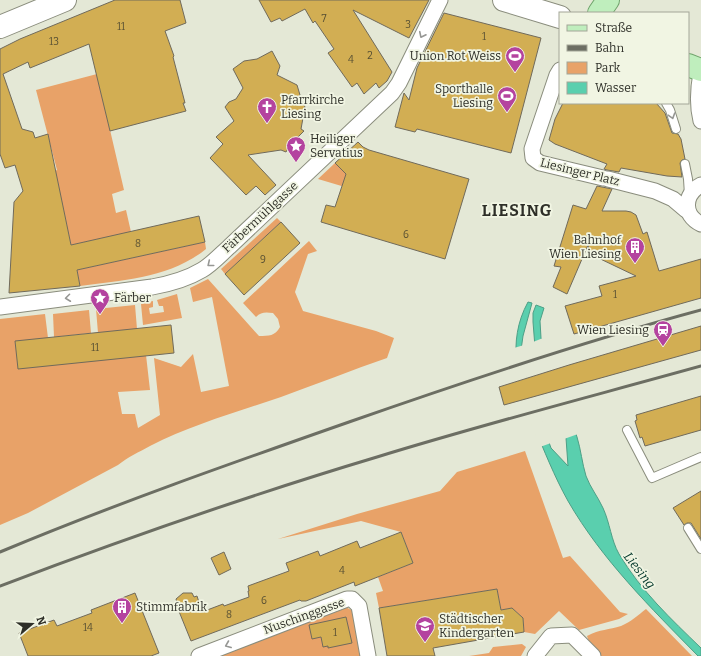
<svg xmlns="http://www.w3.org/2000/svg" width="701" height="656" font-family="Bitter,serif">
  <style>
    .green { fill: #e8a268 }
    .water { fill: #5acfae; stroke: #4d9f86 }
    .pier { fill: #e4e8d6 }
    .building { fill: #d2ae53; stroke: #706a5b }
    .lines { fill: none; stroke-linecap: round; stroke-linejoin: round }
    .lane-casing { stroke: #8a8d7d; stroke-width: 10 }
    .street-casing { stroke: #8a8d7d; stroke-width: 17 }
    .secondary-casing { stroke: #8a8d7d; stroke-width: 24 }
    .primary-casing { stroke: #70a46c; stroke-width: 24 }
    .lane { stroke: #fff; stroke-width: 8 }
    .street { stroke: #fff; stroke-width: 15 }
    .secondary { stroke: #fff; stroke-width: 22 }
    .primary { stroke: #bfeebd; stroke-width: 22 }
    .rail { stroke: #6c6e63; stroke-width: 3 }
    .oneway { stroke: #969794 }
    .labels { text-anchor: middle; stroke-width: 3.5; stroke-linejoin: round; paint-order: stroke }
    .number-label { font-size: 10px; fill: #574f33 }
    .poi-label { font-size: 12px; fill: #2e2f28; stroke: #f1f5e3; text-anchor: start }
    .street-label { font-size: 12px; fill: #2e2f28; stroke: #f1f5e3 }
    .water-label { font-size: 13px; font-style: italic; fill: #003629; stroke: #f1f5e3 }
    .district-label { font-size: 16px; font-weight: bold; letter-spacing: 1px; fill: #2e2f28; stroke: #f1f5e3 }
  </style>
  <rect width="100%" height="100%" fill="#e4e8d6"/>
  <g class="green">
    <polygon points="97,74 124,190 112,194 116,213 126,210 131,232 71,245 55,171 57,170 36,90"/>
    <polygon points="335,163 343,171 349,175 456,220 318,179"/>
    <polygon points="277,218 281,222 225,274 221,269"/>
    <path d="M309 241 317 251 308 254 295 292 303 311 376 331 394 338 387 358C352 370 317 384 281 397 237 412 191 425 150 446 139 452 128 457 118 465L28 513 0 525V319L45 314 48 338 146 355 150 390 118 392 122 414H135L138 428 160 415 154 358 181 367 193 354 201 392 229 386 212 297 193 302 190 288 208 279 259 336C269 336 275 336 280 327L278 319 273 313C265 312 261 312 256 317L243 303Z"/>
    <path d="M205 242 206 249C170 278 124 280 80 286L77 270Z"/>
    <polygon points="177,294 182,318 143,325 141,304 153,301 153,307 149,308 150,314 164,312 163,306 159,306 157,300"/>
    <polygon points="135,305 137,329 98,333 96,309"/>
    <polygon points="89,310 91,333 54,337 53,314"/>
    <polygon points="525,451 563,558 570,556 620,612 628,614 619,619 579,630 559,611 535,634 524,632 523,618 512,608 501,610 497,589 379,608 376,593 383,591 378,577 413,563 401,532 361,521 278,539 357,514 440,491 457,472"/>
    <polygon points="344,606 353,611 361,656 219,656"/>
    <path d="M646 609 692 656H601L591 647 587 636C600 629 609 630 621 626 631 622 638 615 646 609Z"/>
    <polygon points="522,644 526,647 521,656 469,656 489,653 493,647"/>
  </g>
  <path class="water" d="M528 302 532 303 523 336 521 350 523 369 551 448 568 466 566 438 535 347 533 322V313L536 305 544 308 540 321 541 338 577 437C581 450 582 463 586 476 590 487 598 497 603 508 610 523 611 540 619 554 641 591 671 619 701 648V656H698C651 608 602 560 568 501 554 476 544 450 533 424 518 384 506 342 528 302Z"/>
  <g class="pier">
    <polygon points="543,338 578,434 564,439 533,348 533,342"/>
    <polygon points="524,345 525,368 527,378 551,443 540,447 522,400 515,370 514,348"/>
  </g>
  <g class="building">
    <polygon points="115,0 180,0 186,23 165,31 174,56 173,57 185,103 183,103 186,111 110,131 89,44 30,68 28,62 3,74 22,129 33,132 35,138 48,134 71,245 199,216 205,242 77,270 80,286 9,293 14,202 23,191 15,165 5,168 0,154 0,49 20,39"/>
    <polygon points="259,0 429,0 409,38 353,10 392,72 387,81 379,88 376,83 364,94 357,83 352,87 328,53 334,49 315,21 313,23 305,9 282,21 280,18 271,22"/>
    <polygon points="444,13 541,38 511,153 417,129 415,132 395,127 404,93 409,100 417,68"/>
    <polygon points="272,51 280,66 277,75 297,85 300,95 299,96 305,107 301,129 304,131 290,145 286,152 281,150 248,155 276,185 265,195 256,186 246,195 210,158 223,144 216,137 234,121 225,107 229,102 236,99 243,88 233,69 244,61 257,59"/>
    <polygon points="563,103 656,103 665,113 672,133 678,134 681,139 685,159 682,160 680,163 682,177 667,176 621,168 619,172 607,170 604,169 607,164 555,144 549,140 555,119"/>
    <polygon points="358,142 363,147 369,150 469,179 445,259 321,222 326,205 335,207 346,174 335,163"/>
    <polygon points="597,186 612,189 602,211 626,211 631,212 636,215 643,234 647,232 659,271 701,259 701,298 574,334 565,306 602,296 599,286 636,276 590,254 588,245 567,294 553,287 561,267 554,266 573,205 586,209"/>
    <polygon points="281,222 300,243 244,295 225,274"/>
    <polygon points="171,325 174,353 18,369 15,341"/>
    <polygon points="701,326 701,350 504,405 499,387 569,365"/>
    <polygon points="701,396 701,430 645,446 642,437 640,438 635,421 637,420 636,415"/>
    <polygon points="701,491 701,539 691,523 687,523 684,525 673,508"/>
    <polygon points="401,532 413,563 355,586 354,582 306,601 301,601 300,600 191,641 176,604 177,603 176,599 183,593 192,593 194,597 197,596 202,612 223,604 224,606 249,597 248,591 249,591 248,586 289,571 286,563 318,551 320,556 357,541 360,548"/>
    <polygon points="224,552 231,569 219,575 211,558"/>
    <polygon points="497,589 501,610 512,608 523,618 524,632 433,648 435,656 387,656 379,608"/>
    <polygon points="135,593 159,653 151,656 28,656 19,633 54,620 57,626 92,613 91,610"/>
    <polygon points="346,617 352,643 328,648 328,646 323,647 321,637 312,639 309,625"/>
  </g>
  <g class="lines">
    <g class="lane-casing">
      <g id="lane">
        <polyline points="666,103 670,110 676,129"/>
        <polyline points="685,164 688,179 689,195"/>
        <polyline points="627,430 652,478 701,457"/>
        <polyline points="688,528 701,549"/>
      </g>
    </g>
    <g class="street-casing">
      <g id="street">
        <polyline points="560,70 557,75 532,149 533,158 540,163 603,178"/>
        <path d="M701 73C698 89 697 105 701 121"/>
        <polyline points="608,179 655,191 673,199 686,210"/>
        <path d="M701 185C684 194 682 215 701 224"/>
        <path d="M0 307 152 287C169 284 187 279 202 270 212 264 220 255 229 247L392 93 399 83 440 0"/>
        <polyline points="199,656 347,599 352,599 359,606 368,656"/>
        <polyline points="535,656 551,636 572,635 593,656"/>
      </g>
    </g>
    <g class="secondary-casing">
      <g id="secondary">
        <polyline points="504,0 560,17"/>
        <polyline points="0,27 65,0"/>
      </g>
    </g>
    <g class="primary-casing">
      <g id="primary">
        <polyline points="599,13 608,0"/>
        <polyline points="688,65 701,70"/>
      </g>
    </g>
    <use href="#lane" class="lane"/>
    <use href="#street" class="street"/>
    <use href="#secondary" class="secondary"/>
    <use href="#primary" class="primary"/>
    <g class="rail">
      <path d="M0 552C115 504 232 463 349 422 466 381 582 342 701 310"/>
      <path d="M0 586C124 539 250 495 377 457 484 424 593 396 701 366"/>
    </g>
  </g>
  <defs><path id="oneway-chevron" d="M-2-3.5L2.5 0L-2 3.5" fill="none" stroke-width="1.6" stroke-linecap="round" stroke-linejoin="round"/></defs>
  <g class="oneway">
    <use href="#oneway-chevron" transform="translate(422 35) rotate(116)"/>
    <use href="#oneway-chevron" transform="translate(672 116) rotate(73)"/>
    <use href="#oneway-chevron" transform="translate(210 264) rotate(141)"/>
    <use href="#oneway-chevron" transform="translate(68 298) rotate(173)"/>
    <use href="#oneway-chevron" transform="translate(228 645) rotate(158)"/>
  </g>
  <defs>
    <g id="stadium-pin" transform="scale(1)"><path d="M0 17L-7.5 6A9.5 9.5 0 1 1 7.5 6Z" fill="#b4439f" stroke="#f1f5e3"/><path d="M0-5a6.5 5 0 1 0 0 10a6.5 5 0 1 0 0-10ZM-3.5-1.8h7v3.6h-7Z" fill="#fff"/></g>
    <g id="church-pin" transform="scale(1)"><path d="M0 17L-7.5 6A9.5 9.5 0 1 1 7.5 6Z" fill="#b4439f" stroke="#f1f5e3"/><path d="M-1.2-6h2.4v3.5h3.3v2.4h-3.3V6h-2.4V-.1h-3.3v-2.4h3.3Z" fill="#fff"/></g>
    <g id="sight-pin" transform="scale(1)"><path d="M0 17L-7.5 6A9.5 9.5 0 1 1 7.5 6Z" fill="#b4439f" stroke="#f1f5e3"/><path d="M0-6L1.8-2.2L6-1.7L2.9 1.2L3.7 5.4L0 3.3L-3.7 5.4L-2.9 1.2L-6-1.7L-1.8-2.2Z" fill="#fff"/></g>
    <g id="building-pin" transform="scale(1)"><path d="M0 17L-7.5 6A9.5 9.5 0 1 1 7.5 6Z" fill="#b4439f" stroke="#f1f5e3"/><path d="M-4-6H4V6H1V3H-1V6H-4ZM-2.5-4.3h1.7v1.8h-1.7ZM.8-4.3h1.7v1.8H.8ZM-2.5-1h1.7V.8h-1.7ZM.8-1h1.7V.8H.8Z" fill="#fff"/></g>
    <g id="station-pin" transform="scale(1)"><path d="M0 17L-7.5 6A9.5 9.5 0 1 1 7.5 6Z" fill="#b4439f" stroke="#f1f5e3"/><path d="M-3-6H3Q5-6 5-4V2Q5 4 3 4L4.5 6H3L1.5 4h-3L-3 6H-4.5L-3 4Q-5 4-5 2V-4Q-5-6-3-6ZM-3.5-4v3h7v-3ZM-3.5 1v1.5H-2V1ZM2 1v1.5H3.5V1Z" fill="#fff"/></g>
    <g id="school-pin" transform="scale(1)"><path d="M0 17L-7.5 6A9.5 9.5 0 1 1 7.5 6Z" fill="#b4439f" stroke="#f1f5e3"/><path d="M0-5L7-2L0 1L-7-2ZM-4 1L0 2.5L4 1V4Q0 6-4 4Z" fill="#fff"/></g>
  </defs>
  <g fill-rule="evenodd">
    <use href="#stadium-pin" x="515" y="56"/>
    <use href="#stadium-pin" x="507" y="96"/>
    <use href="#church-pin" x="267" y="107"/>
    <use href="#sight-pin" x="296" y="146"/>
    <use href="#building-pin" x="635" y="247"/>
    <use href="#sight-pin" x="100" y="298"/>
    <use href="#station-pin" x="663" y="330"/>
    <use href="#building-pin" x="122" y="607"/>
    <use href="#school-pin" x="425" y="626"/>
  </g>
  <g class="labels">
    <g class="number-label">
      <text x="324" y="22">7</text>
      <text x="408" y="28">3</text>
      <text x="121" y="30">11</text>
      <text x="484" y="40">1</text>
      <text x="54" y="45">13</text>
      <text x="370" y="59">2</text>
      <text x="351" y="63">4</text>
      <text x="406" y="238">6</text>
      <text x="138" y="247">8</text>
      <text x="263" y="263">9</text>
      <text x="615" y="298">1</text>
      <text x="95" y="351">11</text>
      <text x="342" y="574">4</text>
      <text x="264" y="604">6</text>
      <text x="229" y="618">8</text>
      <text x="88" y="631">14</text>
      <text x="335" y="636">1</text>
    </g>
    <g class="poi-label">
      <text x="501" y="60" text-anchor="end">Union Rot Weiss</text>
      <text x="493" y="93" text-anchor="end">Sporthalle<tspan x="493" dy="14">Liesing</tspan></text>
      <text x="281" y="104">Pfarrkirche<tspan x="281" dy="14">Liesing</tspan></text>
      <text x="310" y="143">Heiliger<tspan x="310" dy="14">Servatius</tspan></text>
      <text x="621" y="244" text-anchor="end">Bahnhof<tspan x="621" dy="14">Wien Liesing</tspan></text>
      <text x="114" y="302">Färber</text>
      <text x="649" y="334" text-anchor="end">Wien Liesing</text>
      <text x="136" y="611">Stimmfabrik</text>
      <text x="439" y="623">Städtischer<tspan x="439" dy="14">Kindergarten</tspan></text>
    </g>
    <g class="street-label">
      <text transform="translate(580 172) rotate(14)" y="4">Liesinger Platz</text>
      <text transform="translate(260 217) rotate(-43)" y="4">Färbermühlgasse</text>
      <text transform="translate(304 616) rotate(-20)" y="4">Nuschinggasse</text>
    </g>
    <g class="water-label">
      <text transform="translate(640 570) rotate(52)" y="5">Liesing</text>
    </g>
    <g class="district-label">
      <text x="517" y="216">LIESING</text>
    </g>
  </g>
  <rect x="559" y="12" width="130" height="92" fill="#f1f5e3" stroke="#a3a698"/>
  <rect x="567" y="25" width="20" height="6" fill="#bfeebd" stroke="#a3a698"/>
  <text x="595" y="32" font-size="12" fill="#2e2f28">Straße</text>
  <rect x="567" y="45" width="20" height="6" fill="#6c6e63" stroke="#a3a698"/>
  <text x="595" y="52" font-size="12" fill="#2e2f28">Bahn</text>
  <rect x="567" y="62" width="20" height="12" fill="#e8a268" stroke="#a3a698"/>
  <text x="595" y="72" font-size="12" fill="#2e2f28">Park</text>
  <rect x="567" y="82" width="20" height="12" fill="#5acfae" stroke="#a3a698"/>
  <text x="595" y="92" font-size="12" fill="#2e2f28">Wasser</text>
  <g transform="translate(32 624) rotate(71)" stroke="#f1f5e3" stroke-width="3" paint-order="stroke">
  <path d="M0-3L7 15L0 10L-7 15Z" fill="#2e2f28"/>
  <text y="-6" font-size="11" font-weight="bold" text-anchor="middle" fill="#2e2f28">N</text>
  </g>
</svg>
